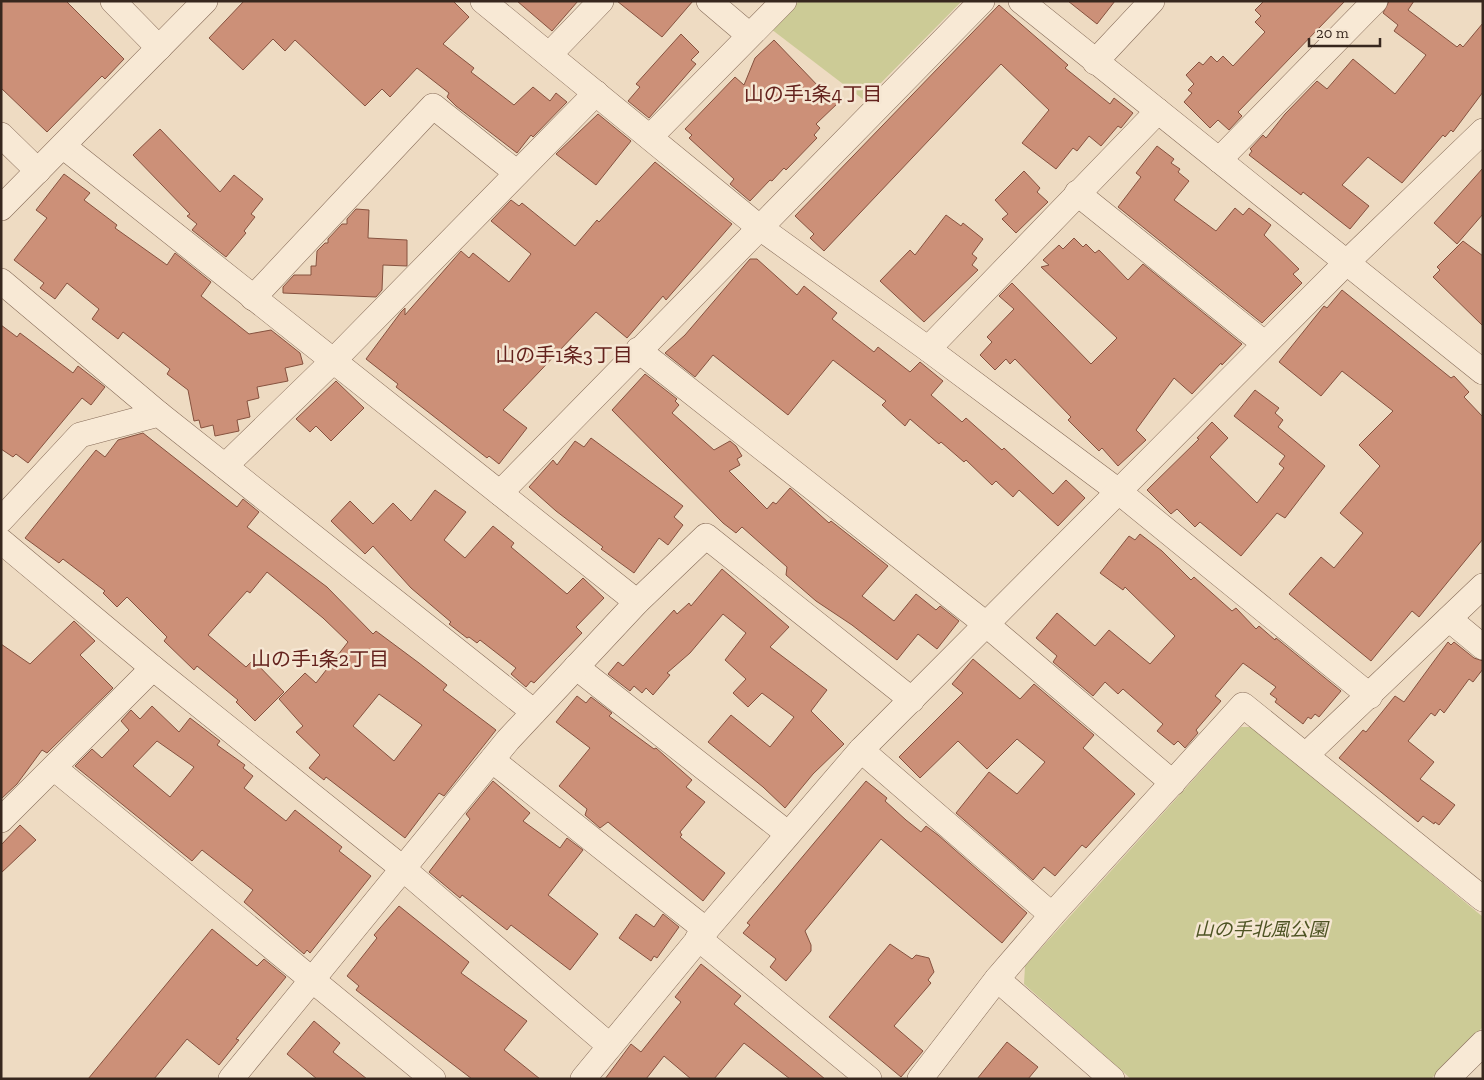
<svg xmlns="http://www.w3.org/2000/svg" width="1484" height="1080" font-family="'Zilla Slab','Noto Sans JP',serif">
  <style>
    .green { fill: #cccb96 }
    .building { fill: #cc9078; stroke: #86523f; fill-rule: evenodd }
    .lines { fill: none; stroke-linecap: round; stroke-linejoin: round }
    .minor-casing { stroke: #876c59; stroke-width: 26 }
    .minor { stroke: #f8e9d5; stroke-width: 25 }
    .labels { text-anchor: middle; stroke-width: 5; stroke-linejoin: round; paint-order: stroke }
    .park-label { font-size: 19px; font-style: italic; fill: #4e5424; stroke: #f5e6d2 }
    .neighbourhood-label { font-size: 20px; fill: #64221d; stroke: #f5e6d2 }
  </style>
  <rect width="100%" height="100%" fill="#eedbc2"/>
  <g class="green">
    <polygon points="799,1 962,1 864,100 771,29"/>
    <polygon points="1241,727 1254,727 1483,917 1483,1027 1431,1079 1131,1079 1024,984 1025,966"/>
  </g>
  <g class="building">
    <polygon points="1,1 66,1 124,59 105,79 102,76 47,132 1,88"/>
    <polygon points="244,1 453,1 469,17 443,44 474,68 471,72 514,105 533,87 550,101 556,93 567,102 533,137 531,135 517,153 456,106 447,97 449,93 417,68 390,97 382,89 365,106 295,40 285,51 273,39 243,70 209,38"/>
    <polygon points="517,1 578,1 552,31"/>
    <polygon points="617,1 693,1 662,37"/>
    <polygon points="1068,1 1115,1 1097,24"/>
    <polygon points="1264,1 1345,1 1238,112 1242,116 1229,130 1218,120 1210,128 1184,102 1192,93 1188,90 1194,84 1186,75 1199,62 1203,65 1211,56 1217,62 1223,56 1233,66 1265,32 1255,22 1261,16 1255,10"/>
    <polygon points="1389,1 1414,1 1408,10 1457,47 1460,44 1463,47 1483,23 1483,92 1453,132 1451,130 1445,137 1443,135 1402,183 1368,157 1342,185 1369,206 1350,229 1303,192 1301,195 1249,155 1252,151 1250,149 1263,135 1266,138 1285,114 1317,81 1327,89 1353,59 1395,94 1426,55 1394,31 1398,25 1383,13"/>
    <polygon points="999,5 1068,65 1065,68 1110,104 1114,98 1133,113 1121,128 1118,126 1101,146 1089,136 1077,151 1073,148 1056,169 1022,143 1049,110 1001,64 824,251 810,238 814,234 795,216"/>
    <polygon points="681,34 699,52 691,60 696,64 649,118 628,101 640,87 636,84"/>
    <polygon points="774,40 821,89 824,86 839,102 816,124 820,128 814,135 817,138 786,170 784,168 772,181 770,180 750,201 730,184 734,179 689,138 692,135 685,129 735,77 744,85 755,58"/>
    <polygon points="598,114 631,141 596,185 556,154"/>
    <polygon points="160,129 220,192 234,175 263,199 251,214 255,217 244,231 246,233 226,257 192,230 197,224 187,216 190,214 133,155"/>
    <polygon points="1157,146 1174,159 1171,163 1180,169 1178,172 1189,181 1174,200 1216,231 1235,208 1243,215 1249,208 1271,225 1264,235 1299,269 1293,274 1302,283 1262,323 1118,207 1141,177 1136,173"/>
    <polygon points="655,162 732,224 666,300 663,296 627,338 596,312 503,410 527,428 499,464 489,456 487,458 432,415 396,387 398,384 366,359 401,312 405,308 405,315 461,251 469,258 473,253 509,282 531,254 491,221 511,200 519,206 522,203 575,246 597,220 599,222"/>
    <polygon points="1483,168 1483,214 1457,244 1434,223"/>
    <polygon points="1024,171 1040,188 1037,192 1048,202 1016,233 1002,219 1008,214 995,200"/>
    <polygon points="64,174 90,193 84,200 117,225 115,228 167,265 175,253 211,282 201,296 249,334 271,330 300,353 303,364 285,368 288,381 257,387 259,398 247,401 250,417 237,420 239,431 215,436 213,425 201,428 199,420 194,421 188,390 167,374 170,369 123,332 118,339 92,319 99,309 67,283 55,299 40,288 44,283 14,260 47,218 36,210"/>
    <polygon points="356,209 369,210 368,238 407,240 407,266 383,265 382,290 376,297 283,293 283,287 294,275 311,275 311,266 316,266 317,251 325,243 328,243 328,239 342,224 347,224 347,219"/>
    <polygon points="946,215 961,226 963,223 983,239 972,254 977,258 972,265 978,270 924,322 880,281 910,250 915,255"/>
    <polygon points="1074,238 1083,247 1086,244 1095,253 1099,250 1128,280 1143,264 1242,344 1222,365 1221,363 1192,394 1174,378 1136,430 1146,440 1118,466 1102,448 1099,451 1068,420 1071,417 1015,359 1010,364 1006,359 995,370 980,355 992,342 987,337 1014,309 999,296 1012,283 1091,364 1117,338 1041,267 1049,265 1043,260 1059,245 1063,249"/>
    <polygon points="1463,241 1483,256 1483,326 1433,277 1440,270 1437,267"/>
    <polygon points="750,259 757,259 797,295 804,286 837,313 832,319 874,352 878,347 910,372 920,362 943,381 931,395 962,422 966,418 1002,450 1004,448 1053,494 1066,480 1085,498 1058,526 1019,490 1013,497 996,481 992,485 966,460 964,462 941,442 939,444 910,419 905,426 882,405 886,401 833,360 788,415 713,355 695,377 665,353 685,335"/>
    <polygon points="1342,290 1451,378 1454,376 1469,392 1464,397 1483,417 1483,539 1419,617 1412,611 1371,661 1289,594 1321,557 1334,568 1363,533 1340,513 1380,466 1359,445 1393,411 1342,371 1321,396 1279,362 1324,306 1327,308"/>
    <polygon points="1,325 17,337 20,333 73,373 78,366 105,387 91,405 82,398 28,463 16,454 13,457 1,449"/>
    <polygon points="645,374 677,399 675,401 679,405 672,413 714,450 730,441 736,446 742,456 737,459 740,465 729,471 767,509 773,502 776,504 790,488 829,523 831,521 888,566 862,596 894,621 916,594 936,610 940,606 959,621 937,649 918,634 897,660 852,625 816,601 786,575 787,567 742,527 736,533 723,523 612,410"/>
    <polygon points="336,381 364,408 331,441 316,426 310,432 296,419"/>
    <polygon points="1255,390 1279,408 1275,413 1283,420 1278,427 1325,466 1285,518 1277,513 1241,556 1200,522 1195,527 1177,509 1171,514 1147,490 1199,439 1197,438 1212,422 1228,438 1210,457 1257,503 1284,468 1279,464 1285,456 1234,416"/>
    <path d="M143 433 237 507 243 499 259 512 247 527 327 587 373 634 376 631 419 663 447 685 443 690 496 730 444 796 439 793 405 838 326 777 324 780 309 768 320 755 296 732 303 726 279 699 305 673 316 683 348 642 323 618 267 572 250 593 247 591 208 635 246 667 253 660 284 692 255 721 236 702 238 700 197 666 194 670 164 641 167 637 127 597 117 607 103 593 105 591 63 559 59 563 25 538 96 450 105 457 118 440ZM379 694 422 725 394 761 353 726Z"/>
    <polygon points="591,438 683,506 674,517 683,525 668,545 659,538 634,573 601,549 603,547 556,511 529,487 553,460 557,465 575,441 584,447"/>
    <polygon points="435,490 466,512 444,540 465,558 493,526 514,543 511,547 567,594 583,578 604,598 576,627 582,633 534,683 531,681 526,687 511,674 516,668 480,640 477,643 469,637 467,638 449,624 451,622 411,588 373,546 365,554 331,521 350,501 373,524 393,503 411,521"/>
    <polygon points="1140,534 1162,551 1191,580 1194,577 1232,611 1236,608 1256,629 1259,626 1275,640 1276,638 1341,691 1319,717 1315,714 1311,719 1308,717 1303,724 1275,702 1277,699 1270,694 1276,687 1243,663 1215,696 1221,701 1196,730 1198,733 1185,748 1178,741 1174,745 1157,731 1163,724 1123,689 1118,694 1105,682 1093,696 1053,662 1057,656 1036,638 1057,613 1095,646 1109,630 1150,664 1175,636 1125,587 1123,590 1100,573 1129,536 1135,540"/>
    <polygon points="722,569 789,627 770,647 827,690 811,711 844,744 813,774 785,808 763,787 708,742 731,715 770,747 794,717 762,693 748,707 733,693 746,679 725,660 746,633 723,614 690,653 667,673 670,675 653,695 646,688 642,693 634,686 630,691 608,674 618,662 623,666 674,610 677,614 689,603 691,606"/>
    <polygon points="74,621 95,641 80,655 113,688 47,753 42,750 17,784 1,799 1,644 30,664"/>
    <polygon points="1448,642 1451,645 1454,642 1474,658 1483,661 1483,669 1473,682 1469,679 1444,713 1440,709 1435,716 1431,713 1408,741 1434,762 1420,779 1455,805 1439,825 1435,822 1434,824 1423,816 1418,822 1339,758 1363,730 1366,732 1395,696 1404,702"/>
    <polygon points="973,659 1020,699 1034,684 1094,735 1083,748 1135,794 1086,848 1082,845 1055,876 1044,867 1033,880 956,813 989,772 1017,794 1045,762 1017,739 987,769 958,741 920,778 899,757 963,693 952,684"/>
    <polygon points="577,696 586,703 591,697 612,713 609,716 654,749 656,748 692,780 686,787 705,802 680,832 682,835 680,837 725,873 703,901 608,822 600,828 585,815 587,809 559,786 590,748 556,722"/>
    <path d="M152 706 179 732 190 718 220 741 217 745 245 765 243 768 253 776 244 788 286 821 295 810 342 847 339 851 371 876 310 953 307 950 304 954 244 902 253 890 202 850 192 861 75 766 92 749 102 758 129 730 121 721 131 710 140 719ZM157 741 194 767 170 797 133 766Z"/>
    <polygon points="493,781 530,813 523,821 560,848 567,838 583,850 548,895 598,934 570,970 511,925 507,930 462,895 460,898 429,872 470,819 466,814"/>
    <polygon points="866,781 887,798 885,801 906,820 921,832 926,826 938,835 1027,913 1002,943 881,839 805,931 811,945 811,951 786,981 770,967 776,959 743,933 750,925 747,923"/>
    <polygon points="20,825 36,840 1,873 1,845"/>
    <polygon points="399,906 469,962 461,973 527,1021 504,1050 540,1079 472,1079 356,990 359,986 347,976 377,938 374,935"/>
    <polygon points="636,914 654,927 663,914 679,927 657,958 654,956 651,961 619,938"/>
    <polygon points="212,929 257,966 264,959 286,977 236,1039 239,1040 219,1065 187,1039 154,1079 88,1079"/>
    <polygon points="890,944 912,959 916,955 929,958 934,972 928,980 931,983 894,1026 923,1051 901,1077 829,1017"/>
    <polygon points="701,964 741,996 734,1004 825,1079 790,1079 744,1043 714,1079 691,1079 664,1056 646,1079 605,1079 631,1044 641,1052 681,1002 675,997"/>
    <polygon points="314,1021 340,1043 333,1052 367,1079 317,1079 287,1054"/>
    <polygon points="1007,1042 1038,1067 1028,1079 977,1079"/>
  </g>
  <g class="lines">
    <g class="minor-casing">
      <g id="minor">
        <polyline points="113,1 159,48"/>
        <polyline points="483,1 759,227 928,349 1118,491 1370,696"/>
        <polyline points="709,1 749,35"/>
        <polyline points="1021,1 1483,372"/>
        <polyline points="549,55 601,1"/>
        <polyline points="1095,62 1152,1"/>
        <polyline points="1,135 38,171"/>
        <polyline points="650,137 784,1"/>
        <polyline points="63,146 637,602"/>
        <polyline points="1219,160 1375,1"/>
        <polyline points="1077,193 1265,344"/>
        <polyline points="1,208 205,1"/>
        <polyline points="1,281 159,414"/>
        <polyline points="253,298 433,106 517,173"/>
        <polyline points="928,349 1158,111"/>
        <polyline points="638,350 987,625 1173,783"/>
        <polyline points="225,466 333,361 596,93"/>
        <polyline points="500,493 982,1"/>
        <polyline points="1,520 80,435 159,414 534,712"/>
        <polyline points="1,541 153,668 401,867 610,1046"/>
        <polyline points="1449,619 1483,647"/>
        <polyline points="576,667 787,833"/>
        <polyline points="861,750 1052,915"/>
        <polyline points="1306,755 1483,586"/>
        <polyline points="492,760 706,930"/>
        <polyline points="54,768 433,1079"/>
        <polyline points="1,820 153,668"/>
        <polyline points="698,938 869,1079"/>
        <polyline points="997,979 1112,1079"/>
        <polyline points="231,1079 508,740 637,602 706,536 912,700"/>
        <polyline points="583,1079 706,930 861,750 1346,263 1483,131"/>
        <polyline points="920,1079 997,979 1052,915 1243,705 1483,899"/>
        <polyline points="1447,1079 1483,1043"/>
      </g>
    </g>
    <use href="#minor" class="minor"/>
  </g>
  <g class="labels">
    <g class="park-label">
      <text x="1261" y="936">山の手北風公園</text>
    </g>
    <g class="neighbourhood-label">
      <text x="813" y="101">山の手1条4丁目</text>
      <text x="564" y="362">山の手1条3丁目</text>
      <text x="320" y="666">山の手1条2丁目</text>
    </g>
  </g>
  <rect width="1484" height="1080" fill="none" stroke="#37271e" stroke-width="5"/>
  <path d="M1309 38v8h71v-8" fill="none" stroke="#37271e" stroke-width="2.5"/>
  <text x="1316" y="38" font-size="15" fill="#37271e" stroke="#f5e6d2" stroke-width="4" paint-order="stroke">20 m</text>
</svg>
